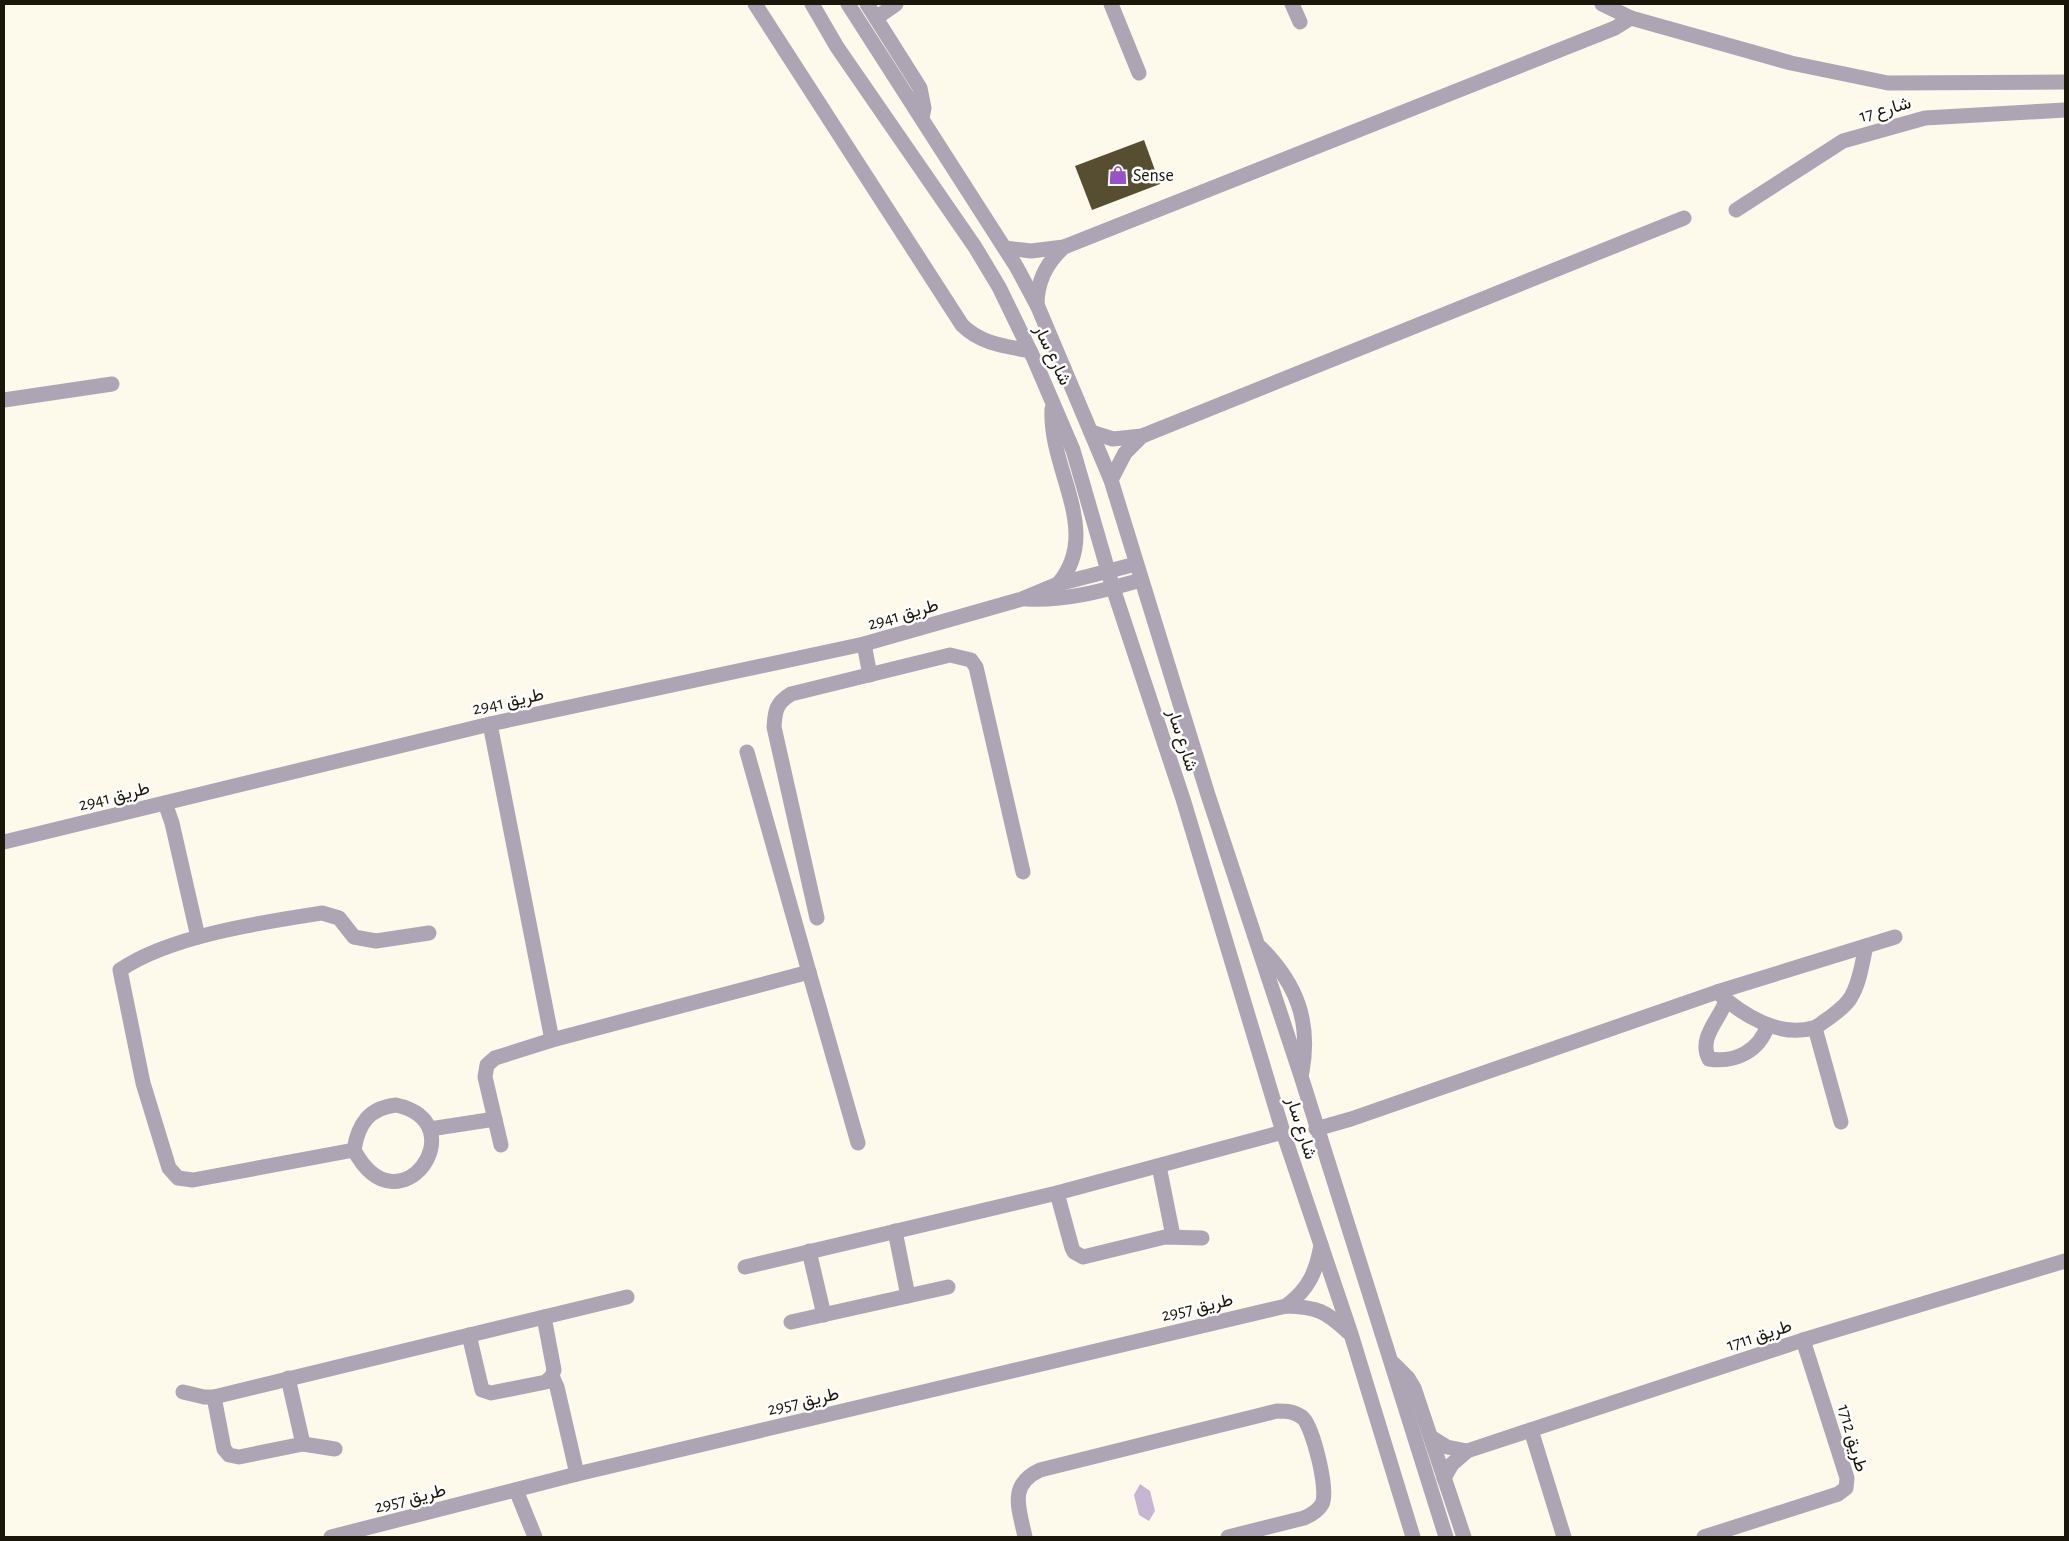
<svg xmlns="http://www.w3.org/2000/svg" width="2069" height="1541" font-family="'Alegreya Sans',Vazirmatn,sans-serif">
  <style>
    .water { fill: #c6b6d2 }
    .building { fill: #574d30 }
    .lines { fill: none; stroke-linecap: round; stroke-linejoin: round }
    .minor { stroke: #ada5b3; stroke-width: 15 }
    .labels { text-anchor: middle; stroke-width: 5; stroke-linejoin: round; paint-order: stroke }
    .street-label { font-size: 18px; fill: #1a1609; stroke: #fff }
    .poi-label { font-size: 18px; fill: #1a1609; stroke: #fff; text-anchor: start }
  </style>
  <rect width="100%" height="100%" fill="#fdf9eb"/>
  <polygon class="water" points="1140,1484 1150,1491 1155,1511 1149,1521 1139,1515 1134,1495"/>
  <polygon class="building" points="1144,140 1160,184 1092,210 1075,166"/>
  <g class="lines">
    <g class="minor">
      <path d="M755 4 962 325C981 344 1005 346 1030 351"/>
      <polyline points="812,4 837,47 975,247 999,287 1034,359 1073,450 1113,588 1183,799 1283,1132 1351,1334 1413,1537"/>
      <polyline points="848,4 1016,266 1038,307 1111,480 1208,795 1301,1076 1446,1537"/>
      <polyline points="867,4 920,88 924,108 922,119"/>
      <polyline points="1111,4 1139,73"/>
      <polyline points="1292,4 1300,22"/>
      <polyline points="1602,4 1631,18 1791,63 1888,83 2065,82"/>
      <polyline points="876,18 896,4"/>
      <polyline points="1736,210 1843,141 1925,118 2065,110"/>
      <polyline points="1005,248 1031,251 1064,247 1615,28 1631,18"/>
      <path d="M1037 305C1037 281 1046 263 1064 247"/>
      <polyline points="4,400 112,384"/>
      <path d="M1052 409C1049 471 1103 531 1058 584"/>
      <polyline points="1091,432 1113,439 1142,436 1684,218"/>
      <polyline points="1111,480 1125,453 1142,436"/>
      <path d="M1026 599C1066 601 1102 591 1141 580"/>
      <polyline points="864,644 870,675"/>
      <polyline points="490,724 552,1040"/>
      <polyline points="165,803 172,823 198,937"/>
      <polyline points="4,842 490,724 864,644 1022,599 1058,584 1136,564"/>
      <path d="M817 918 774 727C775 711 776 703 791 694L950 655 971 660 976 667 1023 872"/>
      <path d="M1261 948C1297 984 1311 1022 1302 1072"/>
      <polyline points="809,972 858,1143"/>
      <path d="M1717 992C1741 1014 1779 1038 1813 1028 1818 1027 1824 1021 1829 1018 1837 1012 1846 1006 1851 997 1860 982 1862 963 1866 946"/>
      <path d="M1726 1001C1719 1020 1698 1038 1709 1059 1736 1063 1759 1051 1768 1025"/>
      <polyline points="1815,1028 1841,1122"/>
      <path d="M396 1105C478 1123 399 1235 354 1150 358 1124 369 1108 396 1105Z"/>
      <polyline points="430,1129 495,1119"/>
      <polyline points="1316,1129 1351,1119 1717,992 1895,937"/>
      <polyline points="501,1145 485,1077 487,1065 495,1058 552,1040 809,972 747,752"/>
      <path d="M354 1150 193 1180 178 1178 169 1168 143 1083 120 970C169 936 263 922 322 913L339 918 354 937 376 941 429 933"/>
      <polyline points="1159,1166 1173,1236"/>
      <polyline points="1057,1193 1072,1248 1074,1252 1083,1257 1165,1237 1202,1238"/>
      <polyline points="895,1231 908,1296"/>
      <polyline points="809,1251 824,1315"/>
      <polyline points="745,1267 1057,1193 1283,1132"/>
      <path d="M1286 1306C1309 1289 1316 1272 1321 1245"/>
      <polyline points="791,1322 948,1287"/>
      <polyline points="469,1335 482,1390 491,1393 546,1382 552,1376 554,1370 544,1317"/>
      <polyline points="1394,1364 1408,1378 1414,1388 1464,1537"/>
      <polyline points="552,1376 557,1387 577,1474"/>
      <polyline points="288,1378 303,1444"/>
      <polyline points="183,1392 204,1397 214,1397 627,1297"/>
      <polyline points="214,1397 224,1449 229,1455 239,1457 303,1444 335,1449"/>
      <polyline points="1531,1430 1564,1537"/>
      <polyline points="1431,1437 1447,1447 1467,1451"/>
      <polyline points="1444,1478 1452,1464 1467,1451 1803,1340 2065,1261"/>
      <polyline points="516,1490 535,1537"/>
      <path d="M331 1537 577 1474 1286 1306C1317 1307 1326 1311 1348 1332"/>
      <path d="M1025 1537C1019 1508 1008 1485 1040 1470L1277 1411C1286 1411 1295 1411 1303 1418 1313 1428 1329 1491 1322 1504 1318 1511 1311 1515 1304 1518L1228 1537"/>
      <polyline points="1704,1537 1838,1494 1846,1488 1847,1478 1803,1340"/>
    </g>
  </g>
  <defs>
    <g id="shop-bare" transform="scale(1.5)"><path d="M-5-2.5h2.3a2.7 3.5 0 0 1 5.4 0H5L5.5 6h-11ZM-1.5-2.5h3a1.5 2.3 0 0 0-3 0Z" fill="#9951c4" stroke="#fff" stroke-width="2.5" paint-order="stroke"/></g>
  </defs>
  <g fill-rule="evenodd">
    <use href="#shop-bare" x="1118" y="175"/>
  </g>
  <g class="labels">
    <g class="street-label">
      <text transform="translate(1885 109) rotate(-16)" y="6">شارع 17</text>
      <text transform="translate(1053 355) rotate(65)" y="6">شارع سار</text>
      <text transform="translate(903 614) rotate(-16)" y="6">طريق 2941</text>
      <text transform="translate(508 701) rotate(-12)" y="6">طريق 2941</text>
      <text transform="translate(1183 740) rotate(72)" y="6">شارع سار</text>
      <text transform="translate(114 796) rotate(-14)" y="6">طريق 2941</text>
      <text transform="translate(1302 1128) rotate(72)" y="6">شارع سار</text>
      <text transform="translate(1197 1307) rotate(-13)" y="6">طريق 2957</text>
      <text transform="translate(1759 1335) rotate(-18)" y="6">طريق 1711</text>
      <text transform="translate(803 1401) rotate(-13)" y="6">طريق 2957</text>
      <text transform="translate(1853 1438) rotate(74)" y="6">طريق 1712</text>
      <text transform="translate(410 1498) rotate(-14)" y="6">طريق 2957</text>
    </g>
    <g class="poi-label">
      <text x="1133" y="181">Sense</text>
    </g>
  </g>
  <rect width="2069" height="1541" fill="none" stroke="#1a1609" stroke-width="10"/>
</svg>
